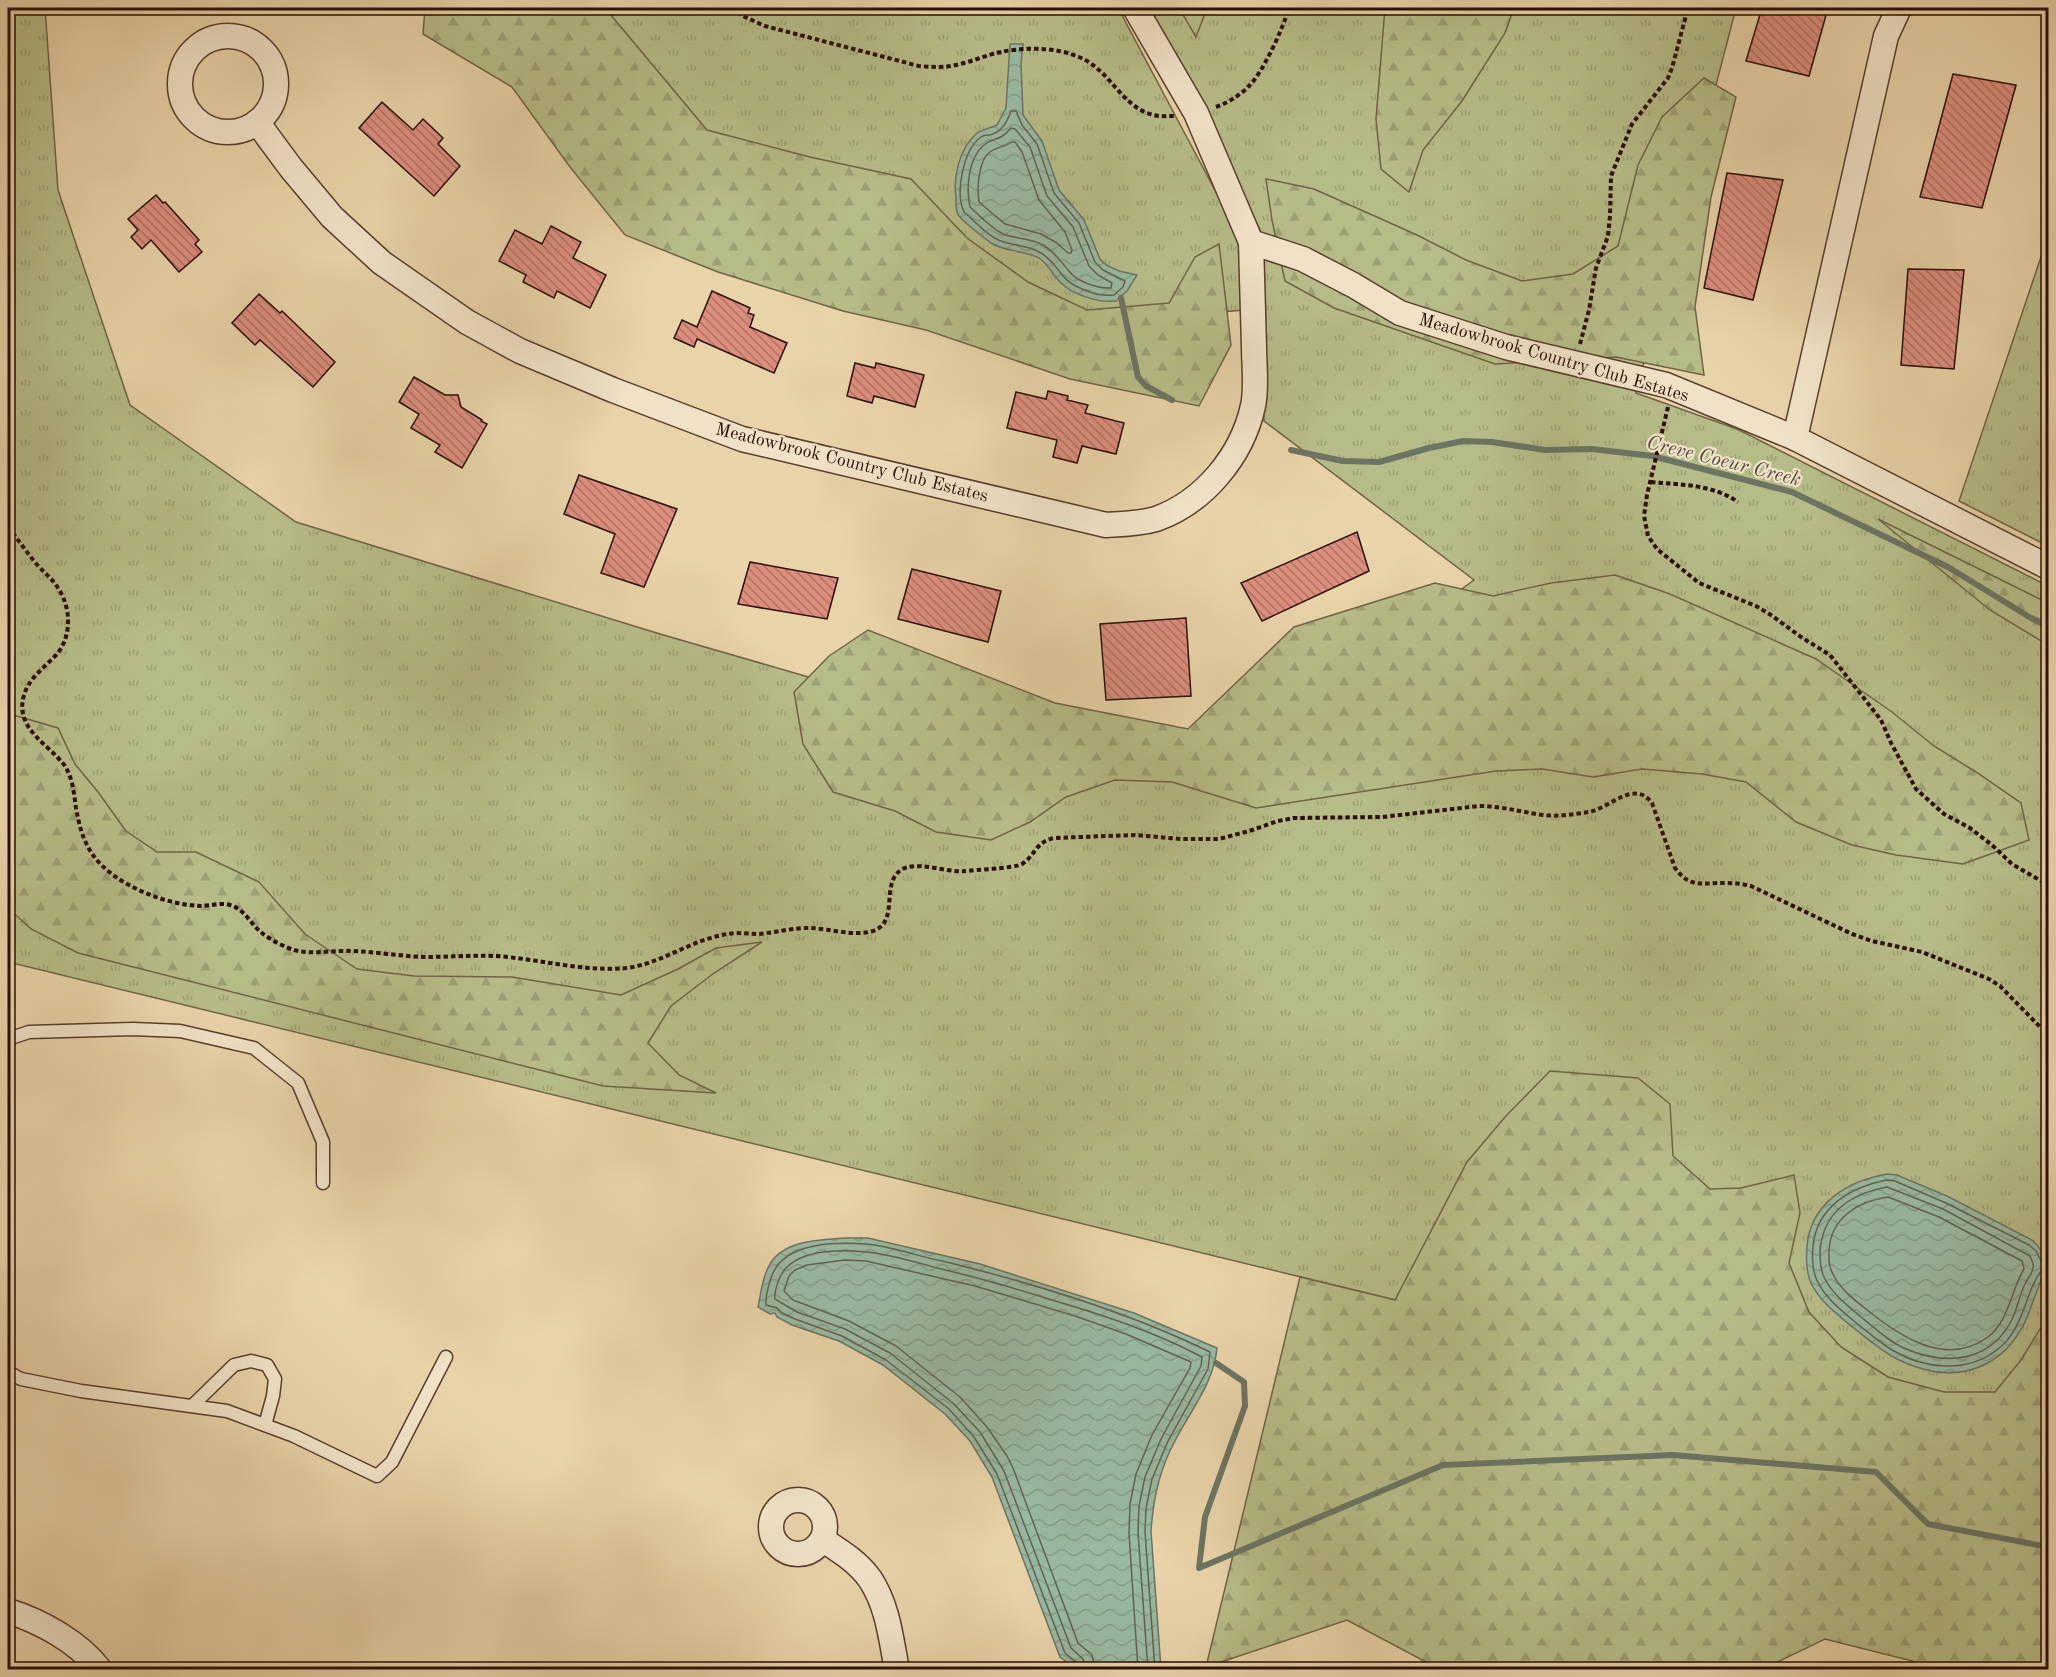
<svg xmlns="http://www.w3.org/2000/svg" width="2056" height="1677" font-family="'Old Standard TT',serif">
  <style>
    .grass { fill: url(#grass-tufts); stroke: #706446; stroke-width: 1.5 }
    .forest { fill: url(#forest-firs); stroke: #706446; stroke-width: 1.5 }
    .water { fill: url(#water-waves); stroke: #6c7463; stroke-width: 1.5 }
    .lines { fill: none; stroke-linecap: round; stroke-linejoin: round }
    .shore { stroke: #616353; stroke-width: 1.5 }
    .stream { stroke: #6c7463; stroke-width: 6 }
    .building { fill: url(#building-back-hatch); stroke: #290d04; stroke-width: 1.5 }
    .lane-casing { stroke: #593e2d; stroke-width: 15 }
    .street-casing { stroke: #593e2d; stroke-width: 27 }
    .path { stroke: #290d04; stroke-width: 4; stroke-dasharray: 4.5 3; stroke-linecap: butt }
    .lane { stroke: #f1e2c7; stroke-width: 12 }
    .street { stroke: #f1e2c7; stroke-width: 24 }
    .labels { text-anchor: middle; stroke-width: 4.5; stroke-linejoin: round; paint-order: stroke }
    .street-label { font-size: 18px; fill: #290d04; stroke: #f1e2c7 }
    .water-label { font-size: 20px; font-style: italic; fill: #50493b; stroke: #f1e2c7 }
  </style>
  <defs>
    <pattern id="grass-tufts" width="24" height="20" patternUnits="userSpaceOnUse" patternTransform="scale(1.5)"><rect width="24" height="20" fill="#b6bc88"/><path d="M3 7l-1-3M5 7V3M7 7l1-3M15 17l-1-3M17 17v-4M19 17l1-3" fill="none" stroke="#9ca074"/></pattern>
    <pattern id="forest-firs" width="22" height="20" patternUnits="userSpaceOnUse" patternTransform="scale(1.5)"><rect width="22" height="20" fill="#b6bc88"/><path d="M5 1l3.5 6h-7zM16 11l3.5 6h-7z" fill="#9ca074"/></pattern>
    <pattern id="water-waves" width="16" height="10" patternUnits="userSpaceOnUse" patternTransform="scale(1.5)"><rect width="16" height="10" fill="#99b9a2"/><path d="M0 5q4-4 8 0t8 0" fill="none" stroke="#849e8a"/></pattern>
    <pattern id="building-back-hatch" width="6" height="6" patternUnits="userSpaceOnUse" patternTransform="scale(1.5)"><rect width="6" height="6" fill="#dc8e7d"/><path d="M-1 5l2 2M0 0l6 6M5-1l2 2" fill="none" stroke="#b27264"/></pattern>
  </defs>
  <rect width="100%" height="100%" fill="#e9d3a9"/>
  <filter id="stains"><feTurbulence type="fractalNoise" baseFrequency=".00333" numOctaves="4"/><feColorMatrix values="0 0 0 0 .2 0 0 0 0 .09 0 0 0 0 .02 0 0 0 .5 -.17"/></filter>
  <radialGradient id="worn" r=".72"><stop offset=".6" stop-color="#630" stop-opacity="0"/><stop offset="1" stop-color="#630" stop-opacity=".3"/></radialGradient>
  <g class="grass">
    <polygon points="8,8 45,8 58,190 130,405 296,522 660,634 829,683 1202,777 1474,580 1264,421 1260,230 1148,8 1736,8 1636,393 1737,429 2048,586 2048,1459 8,962"/>
    <polygon points="533,8 1118,8 1242,241 1244,310 1000,330 684,201"/>
    <polygon points="2048,236 2048,546 1959,501"/>
  </g>
  <g class="forest">
    <polygon points="425,8 605,8 707,130 810,157 911,179 967,238 1028,282 1087,310 1169,303 1195,257 1219,244 1231,345 1199,406 1070,379 926,330 843,311 718,272 625,235 570,167 512,87 423,34"/>
    <polygon points="1179,8 1207,8 1196,37"/>
    <polygon points="1385,8 1514,8 1505,33 1462,101 1423,150 1409,192 1381,169 1376,119"/>
    <polygon points="1704,78 1736,97 1711,197 1695,307 1704,375 1616,357 1495,364 1334,308 1285,281 1272,220 1266,179 1314,189 1417,235 1466,260 1522,281 1573,274 1618,246 1638,165 1662,117"/>
    <polygon points="1878,519 2048,603 2048,645 1990,610"/>
    <polygon points="1615,575 1670,594 1816,659 1892,712 1934,746 1976,772 2021,803 2029,840 1963,864 1896,855 1852,845 1796,822 1746,782 1702,774 1642,769 1593,777 1542,769 1496,771 1256,808 1172,782 1115,780 1066,797 1030,822 991,840 936,832 895,811 833,792 803,744 794,692 829,656 868,630 1055,703 1188,729 1294,627 1435,583 1493,596 1551,583"/>
    <polygon points="10,714 58,728 75,764 98,792 126,831 157,852 196,852 259,882 305,934 357,969 414,976 512,977 621,995 678,969 716,948 762,942 714,973 671,1006 648,1043 679,1075 716,1093 603,1086 78,953 31,929 8,908 8,715"/>
    <polygon points="1550,1071 1638,1078 1670,1104 1673,1156 1710,1189 1741,1188 1794,1175 1800,1213 1789,1263 1809,1312 1841,1347 1888,1377 1944,1392 1995,1392 2021,1360 2048,1316 2048,1666 1944,1669 1825,1639 1763,1669 1441,1670 1347,1620 1206,1667 1300,1277 1395,1300 1467,1162 1505,1117"/>
  </g>
  <g class="water">
    <path d="M1010 44H1023L1021 63 1023 115 1042 141 1059 190 1084 220 1100 259 1106 265 1119 271 1137 275 1127 291 1116 301C1098 303 1073 295 1060 282 1052 274 1049 265 1039 258 1024 250 1005 252 991 243 983 237 966 224 959 216 955 210 956 204 956 198 953 177 959 149 976 134 982 129 989 129 997 125L1006 108Z"/>
    <path d="M1887 1174 1897 1175 1949 1197 2032 1240C2056 1261 2040 1279 2032 1304 2012 1367 1959 1389 1899 1360 1883 1352 1869 1340 1855 1329 1839 1316 1820 1302 1811 1283 1806 1272 1806 1259 1807 1247 1810 1203 1848 1181 1887 1174Z"/>
    <path d="M845 1238H868L980 1264 1134 1313 1217 1348C1214 1383 1190 1411 1175 1441 1159 1470 1153 1499 1151 1531L1161 1669H1076L1060 1657 992 1477 970 1441 945 1414 883 1365 839 1341 792 1325 777 1317 775 1313 770 1314 758 1307C761 1294 762 1278 769 1266 782 1240 820 1240 845 1238Z"/>
  </g>
  <g class="lines">
    <g class="shore">
      <path d="M1011 111H1016L1022 125 1037 144 1054 193 1079 223 1095 262 1103 270 1125 281 1123 287 1114 295C1098 297 1073 288 1063 276 1055 266 1051 259 1041 253 1028 245 1014 246 1001 241 987 236 975 221 964 212 955 193 963 150 981 137 985 134 985 136 990 135 1002 132 1007 122 1011 111Z"/>
      <path d="M1011 128 1015 129 1030 147 1047 196 1073 227 1089 266 1098 275 1112 283 1111 288C1099 289 1077 282 1069 271 1060 261 1055 252 1043 245 1030 238 1016 239 1003 234 991 228 980 216 970 207 966 189 968 158 984 145 993 137 1000 142 1011 128Z"/>
      <path d="M1012 142H1015L1022 152 1039 200 1065 232 1072 250 1071 253H1068L1057 243 1041 234 1005 224 979 202C977 190 978 160 990 152 996 147 1005 147 1012 142Z"/>
      <path d="M1887 1180 1895 1181 1946 1203 2029 1245 2036 1251 2044 1267C2024 1291 2025 1329 1998 1349 1967 1374 1924 1369 1892 1350 1879 1342 1867 1331 1855 1322 1841 1310 1823 1296 1816 1278 1812 1268 1812 1258 1813 1247 1816 1207 1851 1187 1887 1180Z"/>
      <path d="M1887 1187 1943 1209 2030 1256C2032 1260 2034 1264 2033 1268 2032 1275 2027 1279 2025 1284 2020 1294 2018 1305 2014 1315 1994 1361 1949 1367 1906 1349 1889 1342 1875 1328 1861 1317 1848 1306 1832 1294 1824 1277 1820 1269 1820 1260 1820 1251 1823 1211 1851 1194 1887 1187Z"/>
      <path d="M1888 1197 1939 1217 2022 1261 2024 1269C2011 1290 2009 1321 1988 1337 1946 1368 1899 1336 1866 1309 1853 1299 1838 1287 1832 1272 1828 1265 1829 1257 1829 1250 1831 1218 1858 1201 1888 1197Z"/>
      <path d="M1079 1670 1077 1663 1065 1653 997 1474 974 1437 949 1409 886 1360 842 1336 795 1319 782 1313 777 1308 766 1305C765 1296 768 1287 771 1278 782 1242 834 1242 866 1244 891 1246 917 1256 942 1261 1033 1283 1126 1311 1210 1352L1208 1369 1168 1441 1152 1479 1146 1508 1145 1532 1155 1670"/>
      <path d="M1086 1670 1083 1659 1071 1648 1004 1471 980 1432 954 1404 890 1353 845 1329 797 1312 775 1299C774 1293 776 1288 778 1282 788 1249 837 1249 866 1252 890 1254 914 1262 937 1268 976 1277 1014 1288 1052 1300 1103 1315 1155 1332 1202 1357L1201 1366 1161 1439 1145 1477 1139 1506 1138 1533 1148 1670"/>
      <polyline points="1095,1670 1092,1655 1078,1643 1013,1468 1007,1456 987,1427 960,1397 896,1346 849,1321 793,1300 784,1291 789,1276 795,1270 807,1265 845,1260 866,1261 975,1286 1075,1316 1126,1334 1191,1362 1190,1368 1152,1435 1136,1474 1130,1504 1129,1533 1138,1670"/>
    </g>
    <g class="stream">
      <polyline points="1121,298 1138,377 1146,386 1172,400"/>
      <polyline points="1291,450 1343,461 1379,462 1429,448 1463,441 1492,442 1545,450 1592,449 1652,456 1792,492 1948,567 2031,618 2048,626"/>
      <polyline points="1216,1363 1244,1382 1245,1406 1205,1517 1199,1568 1443,1465 1673,1455 1876,1472 1928,1524 2048,1547"/>
    </g>
  </g>
  <g class="building">
    <polygon points="1762,8 1828,8 1809,76 1746,61"/>
    <polygon points="1953,74 2016,85 1982,208 1920,197"/>
    <polygon points="382,102 413,130 423,119 443,138 438,144 460,166 434,196 359,128"/>
    <polygon points="1727,173 1783,180 1753,300 1704,288"/>
    <polygon points="156,195 163,203 165,202 199,240 195,244 202,252 179,272 151,240 142,249 131,237 138,230 128,219"/>
    <polygon points="551,226 581,242 573,258 606,275 590,308 557,291 554,298 523,282 526,275 499,261 515,230 542,244"/>
    <polygon points="1908,269 1964,270 1954,369 1901,365"/>
    <polygon points="712,291 750,308 748,313 754,315 750,327 787,343 774,373 697,339 694,347 674,338 682,320 697,327"/>
    <polygon points="259,294 280,313 282,311 335,362 313,387 260,340 255,345 232,323"/>
    <polygon points="855,363 875,368 876,363 924,375 915,407 874,396 872,403 847,396"/>
    <polygon points="414,377 445,395 458,395 461,407 482,420 481,421 487,424 462,468 435,452 440,445 411,428 419,414 399,402"/>
    <polygon points="1048,391 1068,396 1067,400 1088,405 1085,413 1124,423 1116,454 1082,446 1077,463 1053,457 1057,440 1007,428 1016,392 1046,399"/>
    <polygon points="579,475 677,509 644,587 601,573 615,534 564,514"/>
    <polygon points="1357,532 1369,571 1262,621 1241,583"/>
    <polygon points="750,562 838,578 827,619 738,604"/>
    <polygon points="912,569 1001,591 988,642 898,619"/>
    <polygon points="1186,618 1191,696 1106,700 1100,624"/>
  </g>
  <g class="lines">
    <g class="lane-casing">
      <g id="lane">
        <polyline points="8,1039 29,1032 133,1029 180,1031 254,1048 298,1083 323,1142 323,1183"/>
        <polyline points="8,1372 21,1379 81,1391 227,1411 294,1436 377,1476 392,1462 446,1357"/>
        <polyline points="193,1405 234,1365 251,1361 267,1365 275,1379 273,1396 265,1425"/>
      </g>
    </g>
    <g class="street-casing">
      <g id="street">
        <polyline points="1135,8 1196,113 1251,242 1303,259 1353,285 1400,313 1506,347 1666,385 1795,438 2048,567"/>
        <circle cx="228" cy="84" r="48"/>
        <path d="M257 122 291 168 332 217 382 263 467 322 520 351 613 390 742 439 1106 525C1123 524 1139 524 1156 519 1204 502 1242 456 1253 406 1257 387 1254 366 1254 347 1253 312 1252 277 1251 242"/>
        <polyline points="1795,438 1886,36 1899,8"/>
        <circle cx="798" cy="1527" r="27"/>
        <path d="M823 1540C840 1551 858 1562 870 1579 888 1606 891 1639 897 1670"/>
        <path d="M8 1611C40 1621 79 1642 100 1670"/>
      </g>
    </g>
    <g class="path">
      <path d="M731 8 745 17 765 26 919 66C932 67 944 68 956 65 971 62 986 55 1001 52 1025 47 1056 47 1079 57 1109 69 1121 105 1150 114 1158 117 1166 116 1174 116"/>
      <path d="M1216 107C1227 103 1239 96 1248 87 1263 73 1283 28 1289 8"/>
      <polyline points="1580,344 1589,310 1596,268 1608,236 1610,216 1611,176 1632,124 1668,78 1672,68 1688,8"/>
      <polyline points="8,350 8,351"/>
      <polyline points="1668,407 1647,495 1644,516 1648,536 1657,549 1699,583 1756,606 1771,615 1801,637 1830,655 1881,720 1891,743 1916,789 1944,814 1970,828 1992,845 2012,864 2048,885"/>
      <path d="M1651 482C1681 485 1712 484 1738 502"/>
      <path d="M8 527C17 538 25 550 34 561 42 571 52 578 58 588 70 606 72 631 60 650 49 665 30 675 24 695 14 729 49 744 65 766 73 779 74 794 76 808 79 825 83 841 93 855 114 885 166 905 201 906 211 906 221 902 230 905 245 909 251 925 262 933 271 940 284 947 294 950 313 955 333 950 352 951 376 952 400 956 424 957 448 957 472 955 496 956 540 959 582 972 626 968 662 964 693 938 729 934 738 932 748 934 758 934 774 933 791 928 808 928 829 928 852 937 873 931 900 922 880 884 901 870 916 860 946 873 965 871 975 870 1016 868 1022 864 1036 855 1035 842 1054 838L1135 835 1181 839H1219L1249 831 1278 821 1294 818 1382 817 1479 806C1501 806 1521 812 1543 815 1558 817 1575 814 1589 812 1610 808 1634 779 1652 803L1675 868C1691 890 1704 882 1727 883 1735 883 1743 884 1751 886L1852 934 1872 941 1922 952 1989 979 2000 986 2048 1035"/>
    </g>
    <use href="#lane" class="lane"/>
    <use href="#street" class="street"/>
  </g>
  <g class="labels">
    <g class="street-label">
      <text transform="translate(1554 357) rotate(16)" y="6">Meadowbrook Country Club Estates</text>
      <text transform="translate(852 462) rotate(14)" y="6">Meadowbrook Country Club Estates</text>
    </g>
    <g class="water-label">
      <text transform="translate(1724 460) rotate(14)" y="7">Creve Coeur Creek</text>
    </g>
  </g>
  <rect width="2056" height="1677" fill="none" stroke="#e9d3a9" stroke-width="30"/>
  <rect x="9" y="9" width="2038" height="1659" fill="none" stroke="#290d04" stroke-width="3"/>
  <rect x="15" y="15" width="2026" height="1647" fill="none" stroke="#290d04" stroke-width="1.5"/>
  <rect width="100%" height="100%" filter="url(#stains)"/>
  <rect width="100%" height="100%" fill="url(#worn)"/>
</svg>
